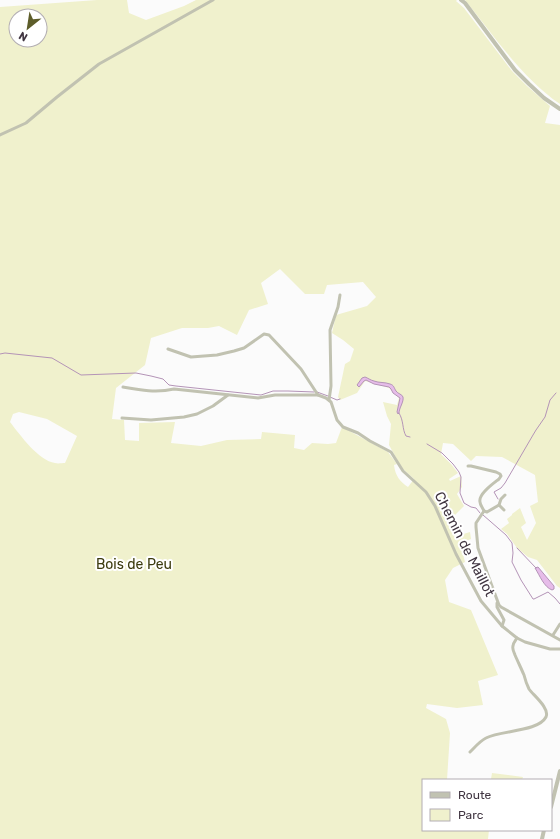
<svg xmlns="http://www.w3.org/2000/svg" width="560" height="839" font-family="Rubik,sans-serif">
  <style>
    .green { fill: #f0f1cd; fill-rule: evenodd }
    .water { fill: #e6bce9; stroke: #b494b7 }
    .lines { fill: none; stroke-linecap: round; stroke-linejoin: round }
    .stream { stroke: #b494b7; stroke-width: 1 }
    .minor { stroke: #c1c2b1; stroke-width: 3 }
    .tertiary { stroke: #c1c2b1; stroke-width: 4 }
    .labels { text-anchor: middle; stroke-width: 4; stroke-linejoin: round; paint-order: stroke }
    .street-label { font-size: 14px; fill: #403541; stroke: #fff }
    .park-label { font-size: 14px; fill: #3c3b0f; stroke: #fff }
  </style>
  <rect width="100%" height="100%" fill="#fbfbfb"/>
  <g class="green">
    <path d="M97 0H127L129 13 146 20 184 6 196 0H457L456 1 464 8 512 71 527 86 550 106 545 123 560 125V588L557 586 537 560 528 557 517 548 507 534 501 529 509 523 507 519 512 515V514L520 508 526 523 521 527 527 540 536 523 530 506 538 502 535 475 502 457 476 456 471 461 453 444 443 443 441 454 451 464 458 473 449 479 450 481 461 476 462 487 457 494 464 506 454 516 460 535 470 532 471 539 460 543 465 562 453 568 445 580 449 602 471 610 498 675 478 681 483 705 457 708 427 704 426 708 446 719 450 733 447 780H423V830H489L488 839H0V7ZM16 16H40V40H16ZM280 269 305 294H324L327 285 363 282 376 297 367 306 336 315 332 333 343 340 354 349 350 361 345 364 338 397 340 400 357 393 365 381 389 388 399 398 397 405 383 402 387 416 391 424 389 445 399 463 403 469 414 479 408 487C400 482 395 475 394 465L397 464 388 452 342 427 336 443 328 444 312 443 304 450 294 448 295 435 262 432 261 439 227 440 201 446 171 443 175 422 139 423V441L125 440 124 420 112 419 116 388 145 365 151 338 182 328H208L219 326 237 335 249 310 268 304 261 283ZM19 412 47 419 77 436 65 463C62 463 58 464 55 463 39 461 20 435 10 422L13 414Z"/>
    <path d="M465 0H560V104C522 78 494 36 465 0Z"/>
    <polygon points="492,773 523,777 522,780 450,780 491,779"/>
  </g>
  <g class="water">
    <path d="M365 377C368 378 370 380 374 381 379 383 385 382 390 384 394 385 394 388 396 391 398 394 402 394 403 397 404 402 399 408 399 413L398 414 397 412 400 398 393 393 391 389 389 387 374 384 366 380 364 381 359 387 357 385 362 378Z"/>
    <path d="M538 567 554 586V589L552 590C544 587 540 576 535 568Z"/>
  </g>
  <g class="lines">
    <g class="stream">
      <polyline points="0,354 5,353 52,358 81,375 136,373 151,376 163,379 169,385 176,386 261,395 273,391 288,391 314,392"/>
      <polyline points="317,392 328,396"/>
      <polyline points="330,397 337,400 340,399"/>
      <path d="M399 413C404 421 402 429 406 436L410 437"/>
      <polyline points="427,444 442,453 453,464 459,472 461,477 460,493 464,503 471,507 476,508 480,513"/>
      <polyline points="498,499 494,492 501,488 505,483 533,435 536,430 545,417 550,400 556,393"/>
      <polyline points="483,515 506,535 512,543 513,553 512,562 521,580 533,599 534,599 548,592 555,598 560,604"/>
      <polyline points="517,548 536,568"/>
    </g>
    <g class="minor">
      <polyline points="0,135 26,123 57,97 99,64 213,0"/>
      <polyline points="168,349 191,357 217,355 234,351 244,348 264,334 269,335 301,369 318,395"/>
      <path d="M123 387C140 390 156 393 174 389L258 398 275 395H318L326 398 331 402 337 420 343 427 358 433 370 441 391 452 403 471 426 492 435 506 456 554 481 601 502 626 517 638 525 642 550 649H560"/>
      <polyline points="329,400 331,386 330,330 338,307 340,295"/>
      <polyline points="122,418 151,420 184,417 197,414 213,406 228,395"/>
      <path d="M468 466H471L496 472 500 474 501 476 499 479C494 483 478 494 480 502 480 505 483 508 484 511L476 523V527L478 548 499 605 501 607 560 640"/>
      <polyline points="499,505 504,510"/>
      <polyline points="484,511 487,512 499,505 501,499 505,495"/>
      <polyline points="497,603 497,607 504,620 502,626"/>
      <polyline points="553,635 560,624"/>
      <path d="M470 752C475 747 480 741 486 738 501 730 538 732 546 717 550 708 533 695 529 689 527 685 525 679 524 675 521 668 518 662 515 655 514 652 512 649 513 646 513 643 515 641 517 638"/>
    </g>
    <g class="tertiary">
      <polyline points="461,0 465,3 515,70 529,84 544,98 560,109"/>
      <polyline points="551,807 560,771"/>
      <polyline points="542,839 544,830"/>
    </g>
  </g>
  <g class="labels">
    <g class="street-label">
      <text transform="translate(465 544) rotate(63)" y="5">Chemin de Maillot</text>
    </g>
    <g class="park-label">
      <text x="134" y="569">Bois de Peu</text>
    </g>
  </g>
  <rect x="422" y="779" width="130" height="52" fill="#ffffff" stroke="#b3aeb3"/>
  <rect x="430" y="792" width="20" height="6" fill="#c1c2b1" stroke="#b3aeb3"/>
  <text x="458" y="799" font-size="12" fill="#403541">Route</text>
  <rect x="430" y="809" width="20" height="12" fill="#f0f1cd" stroke="#b3aeb3"/>
  <text x="458" y="819" font-size="12" fill="#403541">Parc</text>
  <g transform="translate(28 28) rotate(210)"><circle r="19" fill="#ffffff" stroke="#b3aeb3"/>
  <path d="M0-3L7 15L0 10L-7 15Z" fill="#5d5d2a"/>
  <text y="-6" font-size="11" font-weight="bold" text-anchor="middle" fill="#403541">N</text>
  </g>
</svg>
